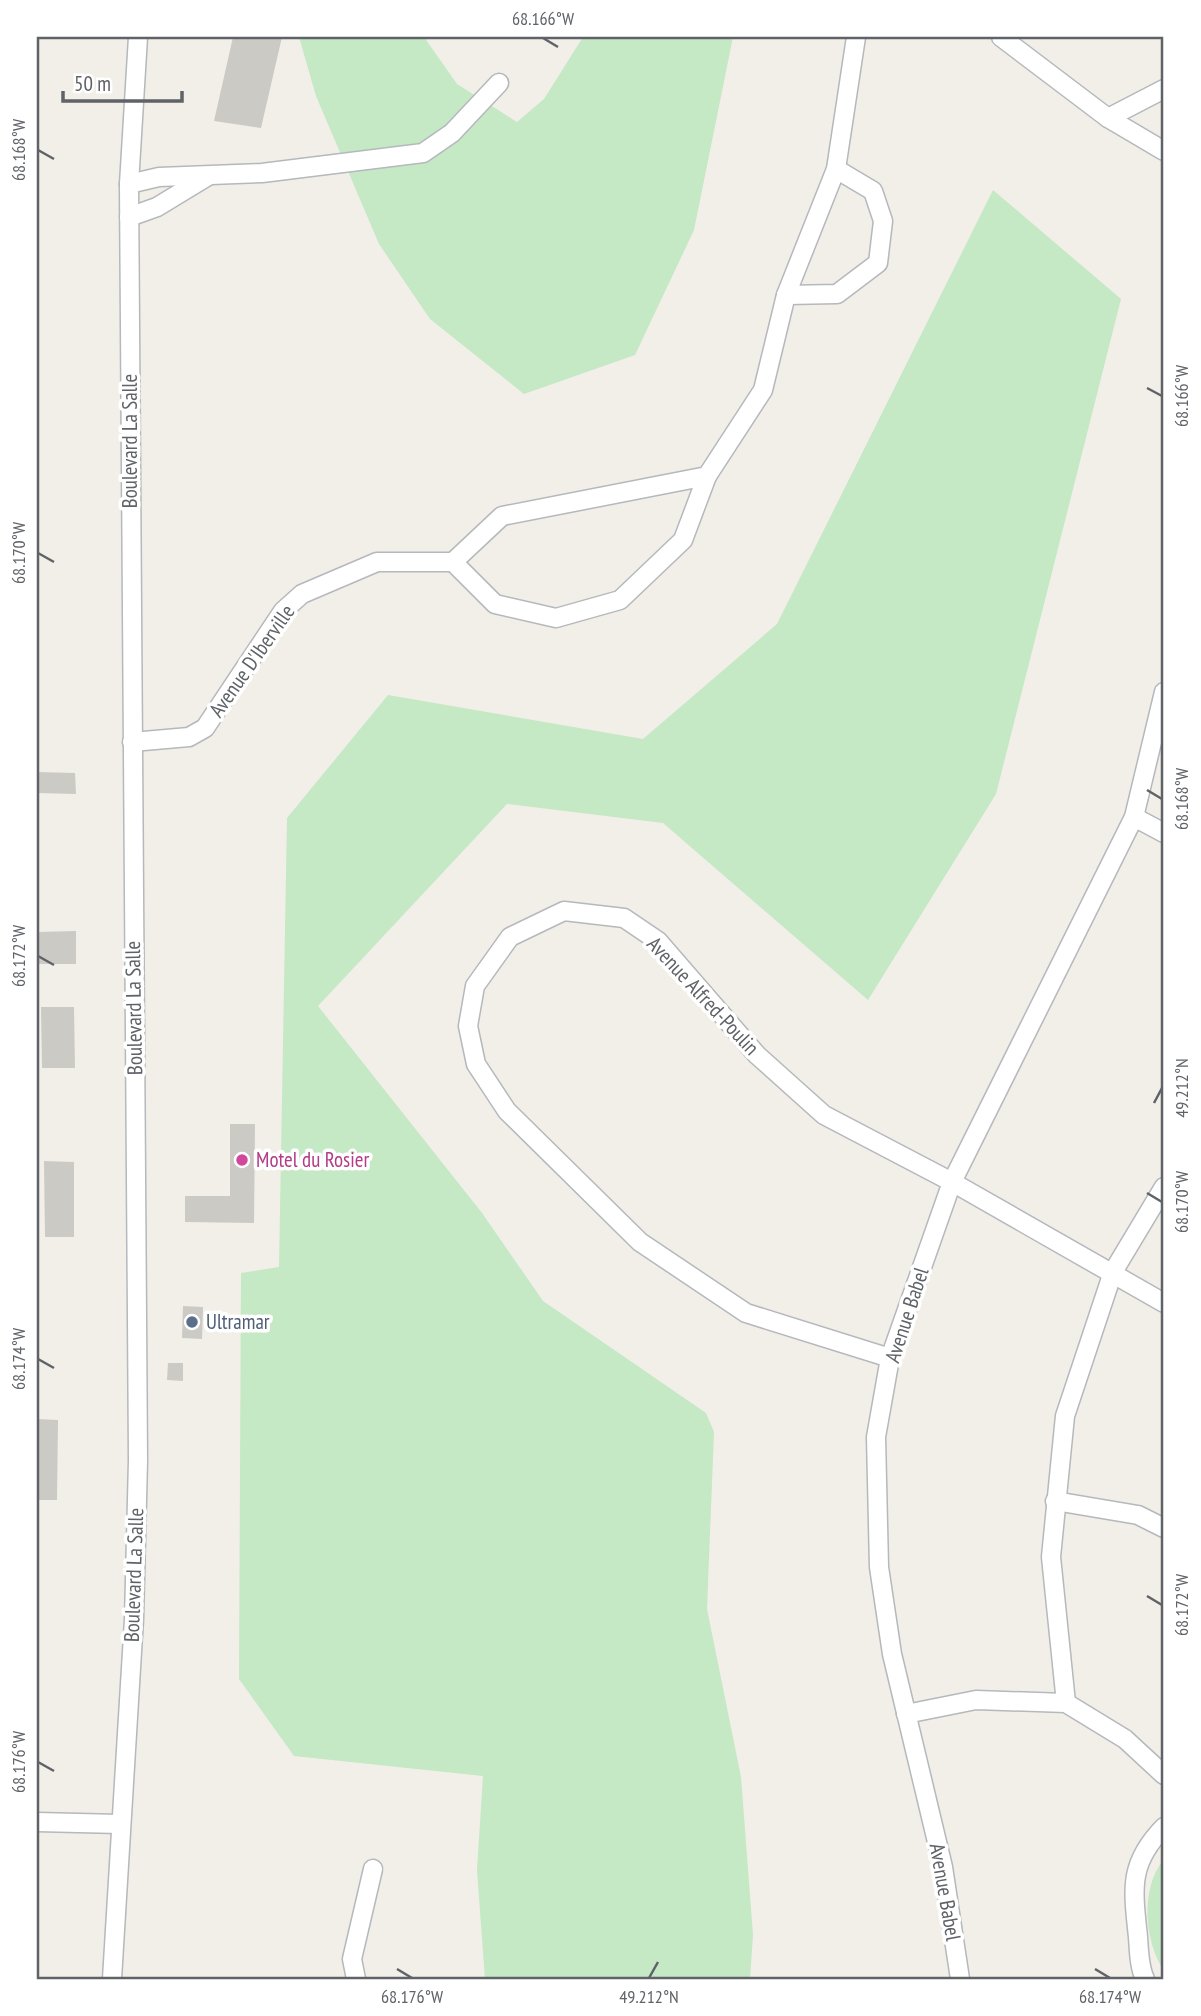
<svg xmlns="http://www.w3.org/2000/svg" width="1201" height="2016" font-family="'PT Sans Narrow',sans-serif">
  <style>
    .green { fill: #c5e8c5 }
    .building { fill: #cccac5 }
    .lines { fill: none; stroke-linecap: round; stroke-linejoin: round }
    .minor-casing { stroke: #b5b8bc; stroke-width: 21 }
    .minor { stroke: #fff; stroke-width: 18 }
    .ticks { fill: none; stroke: #5f6368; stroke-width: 2.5 }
    .hotel-dot { fill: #d1479c; stroke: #fff; stroke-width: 2.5 }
    .service-dot { fill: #5c6f8a; stroke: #fff; stroke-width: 2.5 }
    .labels { text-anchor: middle; stroke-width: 7; stroke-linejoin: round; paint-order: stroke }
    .street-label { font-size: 21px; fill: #5f6368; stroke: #fff }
    .hotel-label { font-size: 21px; fill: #b23c85; stroke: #fff; text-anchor: start }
    .service-label { font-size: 21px; fill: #4e5e75; stroke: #fff; text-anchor: start }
    .neatline { fill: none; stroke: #5f6368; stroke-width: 2.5 }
    .ticks-label { font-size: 18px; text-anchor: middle; fill: #5f6368 }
  </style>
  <rect width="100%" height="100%" fill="#f1efe8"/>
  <g class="green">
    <polygon points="299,37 424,37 457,84 517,122 544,99 583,37 733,37 694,230 635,355 524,394 430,319 379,244 316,96"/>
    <polygon points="993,190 1121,299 996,794 868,1000 663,823 507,804 318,1006 482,1213 543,1301 706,1413 714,1432 707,1609 741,1777 753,1935 750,1979 485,1979 477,1870 483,1776 294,1756 239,1679 241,1273 279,1267 287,818 388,695 643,739 777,624"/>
    <path d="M1164 1859V1971C1144 1941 1140 1888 1164 1859Z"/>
  </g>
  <g class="building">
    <polygon points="233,37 282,37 261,128 214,121"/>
    <polygon points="37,772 75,773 76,794 37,793"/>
    <polygon points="76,931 76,964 37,964 37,932"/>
    <polygon points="41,1007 74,1007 75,1068 42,1068"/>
    <polygon points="230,1124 255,1124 254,1223 185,1222 185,1196 230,1196"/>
    <polygon points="44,1161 74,1162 74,1237 45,1237"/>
    <polygon points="183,1306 203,1307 202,1339 182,1338"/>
    <polygon points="168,1363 183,1363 183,1381 167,1380"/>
    <polygon points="37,1419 58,1420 57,1500 37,1500"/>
  </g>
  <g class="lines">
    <g class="minor-casing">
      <g id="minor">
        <polyline points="1001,37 1108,118 1164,151"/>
        <polyline points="1108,118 1164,89"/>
        <polyline points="129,184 159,177 262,173 423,153 452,133 499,83"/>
        <polyline points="129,217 157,207 208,176"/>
        <polyline points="786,295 837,294 878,263 883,221 873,191 836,169"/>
        <polyline points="453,562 495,604 556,618 620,600 683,540 707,476"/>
        <polyline points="132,742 189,737 205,728 283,611 302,594 377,562 453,562 502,516 707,476 763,390 786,295 836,169 856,37"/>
        <polyline points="1134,817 1164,833"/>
        <polyline points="890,1358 746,1313 640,1242 507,1111 476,1064 468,1026 475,986 510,937 564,911 624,918 658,941 757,1055 824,1115 952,1182 1164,1303"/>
        <polyline points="1055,1501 1138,1515 1164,1528"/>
        <polyline points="1066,1703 1051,1557 1065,1416 1113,1272 1164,1187"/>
        <polyline points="906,1714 976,1700 1066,1703 1125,1739 1164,1775"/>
        <polyline points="37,1822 120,1824"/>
        <polyline points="112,1979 134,1619 138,1460 129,184 138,37"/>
        <polyline points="356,1979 352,1959 373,1869"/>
        <polyline points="960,1979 943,1867 892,1654 879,1567 876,1437 890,1358 952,1182 1134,817 1164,692"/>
        <path d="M1145 1979C1139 1967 1139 1950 1138 1937 1133 1889 1128 1864 1164 1827"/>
      </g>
    </g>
    <use href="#minor" class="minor"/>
  </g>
  <path class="ticks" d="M543 38 558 47M38 150 54 159M1147 388 1162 396M38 553 54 562M1147 790 1162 799M38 956 54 965M1154 1103 1162 1088M1147 1193 1162 1202M38 1359 54 1368M1147 1596 1162 1605M38 1762 54 1771M397 1969 412 1978M1095 1969 1110 1978M649 1978 658 1962"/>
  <circle class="hotel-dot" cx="242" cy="1160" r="7"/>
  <circle class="service-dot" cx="192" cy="1322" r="7"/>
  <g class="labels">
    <g class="street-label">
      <text transform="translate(130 441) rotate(-90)" y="7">Boulevard La Salle</text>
      <text transform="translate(252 661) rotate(-55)" y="7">Avenue D'Iberville</text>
      <text transform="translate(703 996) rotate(47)" y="7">Avenue Alfred-Poulin</text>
      <text transform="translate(134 1008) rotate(-91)" y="7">Boulevard La Salle</text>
      <text transform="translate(907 1315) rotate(-72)" y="7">Avenue Babel</text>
      <text transform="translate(134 1575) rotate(-88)" y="7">Boulevard La Salle</text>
      <text transform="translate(945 1892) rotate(80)" y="7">Avenue Babel</text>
    </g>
    <g class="hotel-label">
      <text x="256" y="1167">Motel du Rosier</text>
    </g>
    <g class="service-label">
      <text x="206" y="1329">Ultramar</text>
    </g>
  </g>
  <rect width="1201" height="2016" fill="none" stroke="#ffffff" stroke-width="77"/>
  <path d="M63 91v10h119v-10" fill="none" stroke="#5f6368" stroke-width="3.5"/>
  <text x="74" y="91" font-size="21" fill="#5f6368" stroke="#ffffff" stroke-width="5" paint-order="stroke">50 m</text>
  <rect x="38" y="38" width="1124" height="1940" class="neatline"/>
  <g class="ticks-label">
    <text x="543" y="25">68.166°W</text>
    <text transform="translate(19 150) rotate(-90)" y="6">68.168°W</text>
    <text transform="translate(1182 396) rotate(-90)" y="6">68.166°W</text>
    <text transform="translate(19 553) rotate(-90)" y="6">68.170°W</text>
    <text transform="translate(1182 799) rotate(-90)" y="6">68.168°W</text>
    <text transform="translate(19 956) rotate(-90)" y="6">68.172°W</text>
    <text transform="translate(1182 1088) rotate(-90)" y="6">49.212°N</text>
    <text transform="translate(1182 1202) rotate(-90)" y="6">68.170°W</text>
    <text transform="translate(19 1359) rotate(-90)" y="6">68.174°W</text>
    <text transform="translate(1182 1605) rotate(-90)" y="6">68.172°W</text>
    <text transform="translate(19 1762) rotate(-90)" y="6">68.176°W</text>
    <text x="412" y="2003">68.176°W</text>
    <text x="649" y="2003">49.212°N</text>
    <text x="1110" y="2003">68.174°W</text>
  </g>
</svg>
